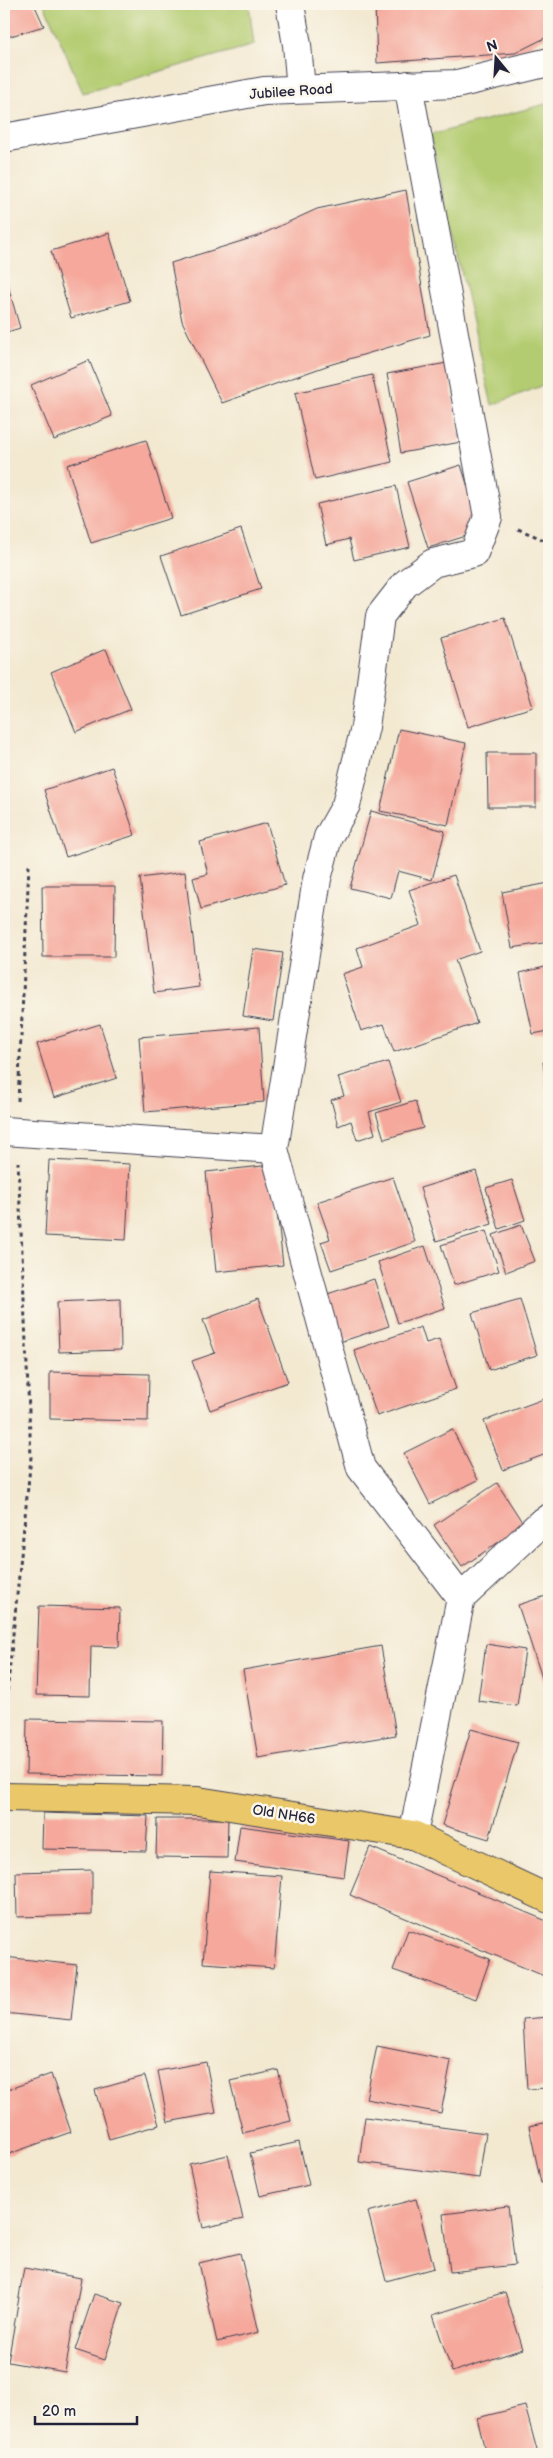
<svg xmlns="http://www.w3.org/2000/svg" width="553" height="2458" font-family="'Balsamiq Sans',sans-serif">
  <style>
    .green { fill: #b4cc71; stroke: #6b7756 }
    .building { fill: #f5a89b }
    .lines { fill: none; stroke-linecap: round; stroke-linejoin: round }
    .minor-casing { stroke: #414052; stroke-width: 30 }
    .tertiary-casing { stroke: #414052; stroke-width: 30 }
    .primary-casing { stroke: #414052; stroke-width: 30 }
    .path { stroke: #414052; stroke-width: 3; stroke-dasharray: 4 4; stroke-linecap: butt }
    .minor { stroke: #fff; stroke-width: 28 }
    .tertiary { stroke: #fff; stroke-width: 28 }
    .primary { stroke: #eac769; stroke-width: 28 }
    .labels { text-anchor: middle; stroke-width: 5; stroke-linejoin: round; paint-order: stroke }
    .street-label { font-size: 14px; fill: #22223b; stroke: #fbf7ec }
  </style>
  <rect width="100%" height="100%" fill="#fbf7ec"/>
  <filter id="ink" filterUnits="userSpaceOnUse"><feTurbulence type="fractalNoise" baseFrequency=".02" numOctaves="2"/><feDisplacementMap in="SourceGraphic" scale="10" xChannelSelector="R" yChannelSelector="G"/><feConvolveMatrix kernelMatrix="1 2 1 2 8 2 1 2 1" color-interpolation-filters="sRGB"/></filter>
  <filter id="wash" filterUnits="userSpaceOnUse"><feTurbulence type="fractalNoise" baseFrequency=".0096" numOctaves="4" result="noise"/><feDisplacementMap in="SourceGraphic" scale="20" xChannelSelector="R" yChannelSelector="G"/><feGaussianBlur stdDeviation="1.12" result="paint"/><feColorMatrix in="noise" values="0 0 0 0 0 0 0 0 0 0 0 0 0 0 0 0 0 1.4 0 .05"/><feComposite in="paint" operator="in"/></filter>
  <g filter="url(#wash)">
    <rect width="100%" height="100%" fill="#f3e9d1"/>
    <g class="green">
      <polygon points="44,4 249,4 254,45 83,93"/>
      <polygon points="549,103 549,383 492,405 430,135"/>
    </g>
    <g id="blocks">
      <g class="building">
        <polygon points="4,4 34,4 44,26 4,38"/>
        <polygon points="375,4 549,4 549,36 515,53 377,63"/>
        <polygon points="406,190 430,335 329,365 222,403 182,321 171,263 258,236 317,209"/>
        <polygon points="109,233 130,301 71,318 51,251"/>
        <polygon points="4,272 20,328 4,333"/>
        <polygon points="89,360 112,416 54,440 31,385"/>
        <polygon points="447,363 461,442 401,453 387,374"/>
        <polygon points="372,375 392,462 315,480 295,393"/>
        <polygon points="146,440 171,518 91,543 67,465"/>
        <polygon points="549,444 549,462 544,445"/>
        <polygon points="461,465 482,531 428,548 407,482"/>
        <polygon points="396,486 410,547 354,560 349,539 326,545 317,504"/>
        <polygon points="241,529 261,589 181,615 161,556"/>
        <polygon points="505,618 533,707 468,727 441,638"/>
        <polygon points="106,649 131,709 76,732 51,672"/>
        <polygon points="399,729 466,743 448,825 380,811"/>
        <polygon points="487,753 536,753 536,807 488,807"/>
        <polygon points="112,767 135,835 66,857 44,790"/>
        <polygon points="371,811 445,831 432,880 398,871 391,898 350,888"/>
        <polygon points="267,823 285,885 201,909 193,878 208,874 200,842"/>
        <polygon points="185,872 199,987 154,993 140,878"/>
        <polygon points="454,875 480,951 455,960 477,1023 394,1052 384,1024 361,1031 342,974 363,967 357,948 421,925 409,890"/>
        <polygon points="549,883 549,942 512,948 502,892"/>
        <polygon points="42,886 115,886 114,957 43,957"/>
        <polygon points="253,949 283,953 273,1021 243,1016"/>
        <polygon points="549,966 549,1031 533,1034 520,973"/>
        <polygon points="100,1024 117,1078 54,1098 37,1044"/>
        <polygon points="259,1027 264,1102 145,1112 139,1037"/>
        <polygon points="549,1061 549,1099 548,1099 543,1062"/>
        <polygon points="388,1062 401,1102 369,1112 375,1134 357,1140 351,1121 338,1126 331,1100 344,1096 338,1077"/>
        <polygon points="415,1101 423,1128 384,1139 376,1113"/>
        <polygon points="49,1160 130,1164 126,1240 45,1236"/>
        <polygon points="272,1165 283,1265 216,1272 206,1172"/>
        <polygon points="476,1171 492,1224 436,1241 420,1188"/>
        <polygon points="393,1177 415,1242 331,1270 321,1242 330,1239 317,1202"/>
        <polygon points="512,1180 525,1220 499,1229 486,1188"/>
        <polygon points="521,1225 535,1261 506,1272 493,1235"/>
        <polygon points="486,1231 499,1271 454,1285 441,1245"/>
        <polygon points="425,1246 445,1308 398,1323 378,1262"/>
        <polygon points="374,1279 389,1326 337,1343 321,1296"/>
        <polygon points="120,1299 121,1350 59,1352 57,1302"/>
        <polygon points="258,1299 288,1382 210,1410 192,1361 215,1353 203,1320"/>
        <polygon points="520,1299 537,1355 489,1370 472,1313"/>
        <polygon points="421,1327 426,1343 439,1339 456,1389 377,1416 354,1350"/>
        <polygon points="50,1372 149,1374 148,1421 50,1419"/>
        <polygon points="549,1397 549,1453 503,1470 484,1421"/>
        <polygon points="452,1429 478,1480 430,1504 404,1453"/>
        <polygon points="497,1483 524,1525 462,1567 434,1525"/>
        <polygon points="549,1595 549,1699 518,1605"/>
        <polygon points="39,1606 120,1608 119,1647 91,1646 90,1696 36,1695"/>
        <polygon points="486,1644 525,1650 517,1706 478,1701"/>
        <polygon points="381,1646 396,1735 258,1758 243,1670"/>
        <polygon points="27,1719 163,1721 162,1776 26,1774"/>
        <polygon points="471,1729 518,1742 489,1839 442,1825"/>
        <polygon points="43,1813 148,1816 146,1851 42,1849"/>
        <polygon points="157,1819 228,1819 227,1858 156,1857"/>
        <polygon points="240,1826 349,1841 344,1877 235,1862"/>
        <polygon points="370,1847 549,1922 549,1978 350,1895"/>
        <polygon points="92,1870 92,1915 17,1917 16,1872"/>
        <polygon points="210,1871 282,1876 274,1968 203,1963"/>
        <polygon points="408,1930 490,1959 476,1999 393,1970"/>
        <polygon points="4,1957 77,1965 71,2020 4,2013"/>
        <polygon points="549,2017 549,2088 527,2089 523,2019"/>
        <polygon points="377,2046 451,2061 441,2113 366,2099"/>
        <polygon points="206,2062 216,2113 168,2122 158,2071"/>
        <polygon points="278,2070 291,2121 243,2133 230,2081"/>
        <polygon points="51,2074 71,2132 6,2155 4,2148 4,2091"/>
        <polygon points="145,2076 159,2125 109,2139 95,2090"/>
        <polygon points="365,2117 486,2133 479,2178 359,2162"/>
        <polygon points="549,2122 549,2181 541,2183 529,2126"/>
        <polygon points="299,2142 309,2185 260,2196 250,2153"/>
        <polygon points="228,2155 243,2219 203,2228 189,2164"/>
        <polygon points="416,2199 434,2268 386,2281 368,2212"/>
        <polygon points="508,2206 515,2265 450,2272 443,2214"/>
        <polygon points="240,2253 259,2332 217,2342 199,2263"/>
        <polygon points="24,2268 81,2278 65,2372 8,2362"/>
        <polygon points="549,2286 549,2305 543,2287"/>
        <polygon points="505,2292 523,2349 452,2372 433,2315"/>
        <polygon points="94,2294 123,2303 105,2360 75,2350"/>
        <polygon points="525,2406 538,2454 486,2454 477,2418"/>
      </g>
    </g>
  </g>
  <g filter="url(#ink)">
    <use href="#blocks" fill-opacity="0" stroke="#414052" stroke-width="1"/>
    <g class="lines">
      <g class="minor-casing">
        <g id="minor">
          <polyline points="290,4 297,45 301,89"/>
          <polyline points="408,85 488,517 474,553 433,563 405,584 380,616 365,727 346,805 328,837 317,879 274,1149 361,1468 461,1598 413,1835"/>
          <polyline points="4,1131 274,1149"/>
          <polyline points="461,1598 541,1523 549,1518"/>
        </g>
      </g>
      <g class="tertiary-casing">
        <polyline id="tertiary" points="4,138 264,91 457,84 549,62"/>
      </g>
      <g class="primary-casing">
        <polyline id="primary" points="4,1797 198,1801 413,1835 549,1899"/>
      </g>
      <g class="path">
        <polyline points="518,529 549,542"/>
        <polyline points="18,1101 29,865"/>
        <polyline points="4,1723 31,1457 18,1162"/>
      </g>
      <use href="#minor" class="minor"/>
      <use href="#tertiary" class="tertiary"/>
      <use href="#primary" class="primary"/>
    </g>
  </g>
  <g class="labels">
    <g class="street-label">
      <text transform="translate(291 91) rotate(-4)" y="5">Jubilee Road</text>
      <text transform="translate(284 1814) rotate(9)" y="5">Old NH66</text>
    </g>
  </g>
  <rect width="553" height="2458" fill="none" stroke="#fbf7ec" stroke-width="20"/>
  <g transform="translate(496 58) rotate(342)" stroke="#fbf7ec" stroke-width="4" paint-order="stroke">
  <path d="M0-4L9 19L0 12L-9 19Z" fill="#22223b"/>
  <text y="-8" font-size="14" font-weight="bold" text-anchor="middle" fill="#22223b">N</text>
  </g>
  <path d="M35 2416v8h102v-8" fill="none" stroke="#22223b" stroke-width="2.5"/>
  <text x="42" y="2416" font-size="15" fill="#22223b" stroke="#fbf7ec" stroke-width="4" paint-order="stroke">20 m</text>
</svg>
